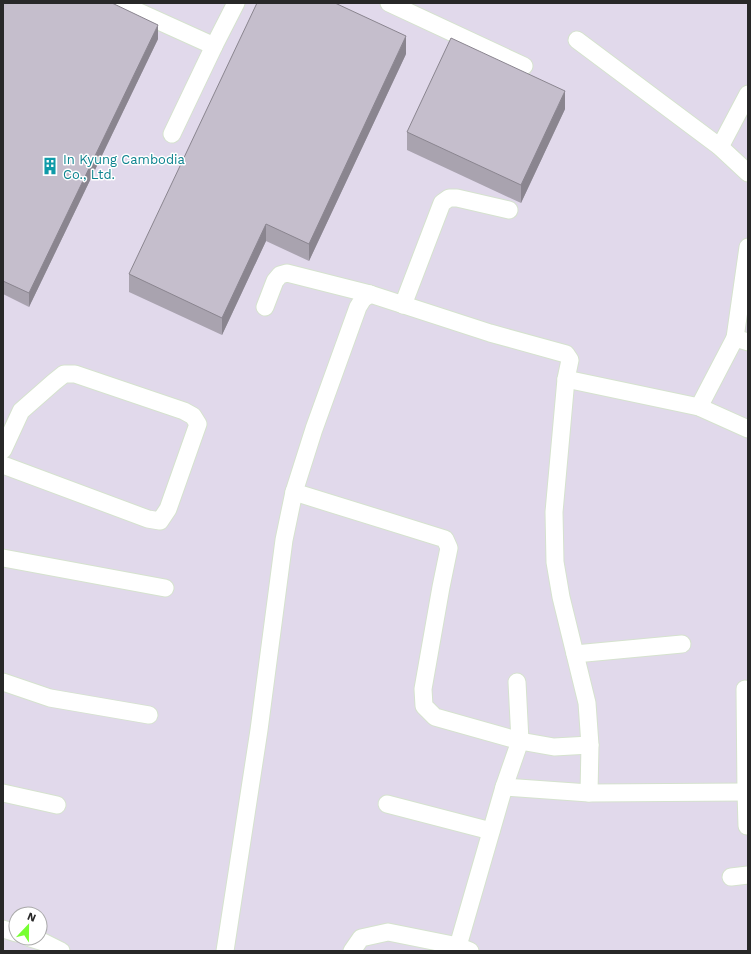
<svg xmlns="http://www.w3.org/2000/svg" width="751" height="954" font-family="'Work Sans',sans-serif">
  <style>
    .lines { fill: none; stroke-linecap: round; stroke-linejoin: round }
    .minor-casing { stroke: #d5e2ce; stroke-width: 19 }
    .minor { stroke: #fff; stroke-width: 17 }
    .wall { fill: #a9a3af }
    .shaded-wall { fill: #8a858f }
    .building { fill: #c5becc; stroke: #8a858f }
    .labels { text-anchor: middle; stroke-width: 3; stroke-linejoin: round; paint-order: stroke }
    .culture-label { font-size: 13px; fill: #0d838f; stroke: #fff; text-anchor: start }
  </style>
  <rect width="100%" height="100%" fill="#e1d9eb"/>
  <g class="lines">
    <g class="minor-casing">
      <g id="minor">
        <polyline points="119,3 214,46"/>
        <polyline points="389,3 524,66"/>
        <polyline points="577,40 720,147 748,173"/>
        <polyline points="172,134 214,46 236,3"/>
        <polyline points="720,147 748,94"/>
        <polyline points="403,305 442,203 449,198 457,198 509,210"/>
        <polyline points="265,307 275,281 280,275 287,273 370,294 490,333 566,354 570,360 566,379 554,512 555,562 561,597 587,703 590,745 589,793"/>
        <polyline points="735,338 748,247"/>
        <polyline points="566,379 699,407 748,429"/>
        <polyline points="699,407 735,338 748,342"/>
        <polyline points="3,450 21,411 54,382 64,374 75,374 184,411 193,416 198,424 168,509 160,521 148,519 3,465"/>
        <polyline points="294,492 445,539 449,548 441,587 423,689 424,706 435,717 520,741 554,747 590,745"/>
        <polyline points="3,558 165,588"/>
        <polyline points="575,654 682,644"/>
        <polyline points="3,682 50,698 149,715"/>
        <polyline points="745,689 746,792 747,826"/>
        <polyline points="504,787 589,793 746,792"/>
        <polyline points="3,793 57,805"/>
        <polyline points="387,804 491,831"/>
        <polyline points="731,877 748,875"/>
        <polyline points="3,929 16,933"/>
        <polyline points="30,938 43,942 61,951"/>
        <polyline points="458,946 504,787 520,741 517,682"/>
        <polyline points="225,951 259,730 284,540 294,492 314,429 358,307 363,299 370,294"/>
        <polyline points="352,951 361,938 388,932 458,946 470,951"/>
      </g>
    </g>
    <use href="#minor" class="minor"/>
  </g>
  <g class="wall">
    <polygon points="3,3 158,39 29,307 3,294"/>
    <polygon points="406,54 309,261 266,241 222,335 129,292 129,274"/>
    <polygon points="565,109 521,203 407,150 407,132"/>
  </g>
  <g class="shaded-wall">
    <polygon points="158,25 158,39 29,307 29,293"/>
    <polygon points="406,36 406,54 309,261 309,244"/>
    <polygon points="565,91 565,109 521,203 521,185"/>
    <polygon points="266,224 266,241 222,335 222,318"/>
  </g>
  <g class="building">
    <polygon points="3,3 112,3 158,25 29,293 3,281"/>
    <polygon points="257,3 335,3 406,36 309,244 266,224 222,318 129,274"/>
    <polygon points="451,38 565,91 521,185 407,132"/>
  </g>
  <defs>
    <g id="building-bare" transform="scale(1.38)"><path d="M-4-6H4V6H1V3H-1V6H-4ZM-2.5-4.3h1.7v1.8h-1.7ZM.8-4.3h1.7v1.8H.8ZM-2.5-1h1.7V.8h-1.7ZM.8-1h1.7V.8H.8Z" fill="#0f9aa8" stroke="#fff" stroke-width="2.5" paint-order="stroke"/></g>
  </defs>
  <g fill-rule="evenodd">
    <use href="#building-bare" x="50" y="166"/>
  </g>
  <g class="labels">
    <g class="culture-label">
      <text x="63" y="164">In Kyung Cambodia<tspan x="63" dy="15">Co., Ltd.</tspan></text>
    </g>
  </g>
  <rect width="751" height="954" fill="none" stroke="#282828" stroke-width="8"/>
  <g transform="translate(28 926) rotate(22)"><circle r="19" fill="#ffffff" stroke="#a9a9a9"/>
  <path d="M0-3L7 15L0 10L-7 15Z" fill="#77ff32"/>
  <text y="-6" font-size="11" font-weight="bold" text-anchor="middle" fill="#282828">N</text>
  </g>
</svg>
